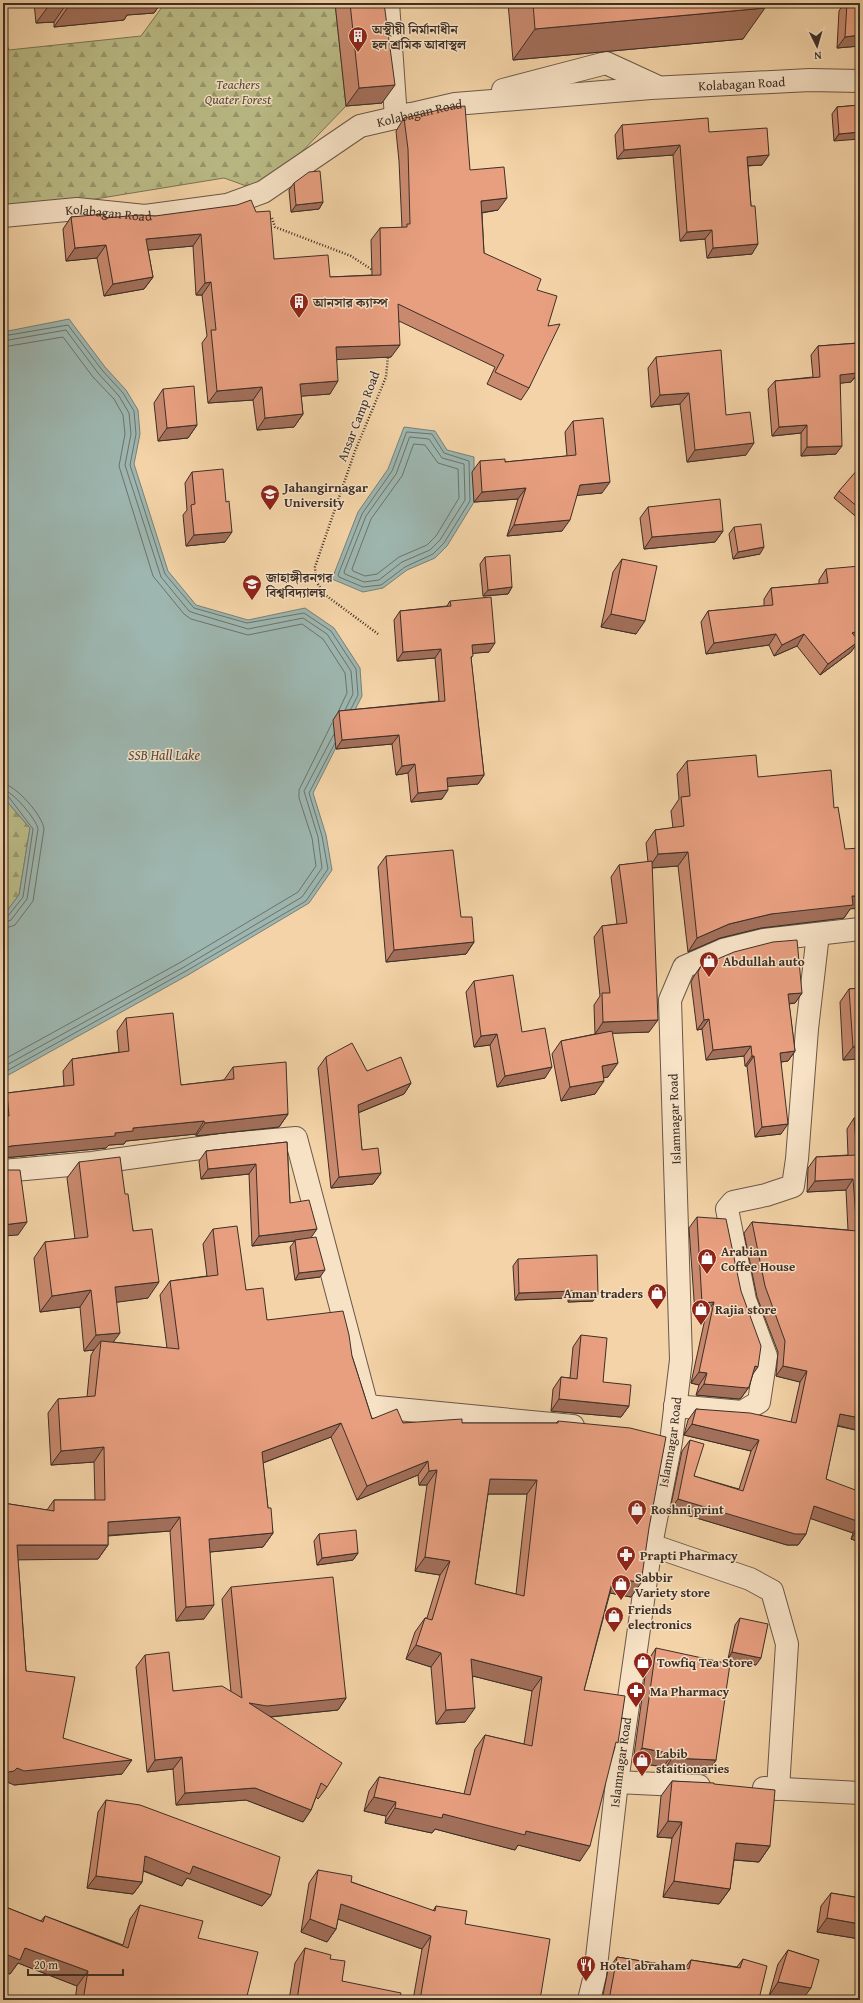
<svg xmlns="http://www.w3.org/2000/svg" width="863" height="2003" font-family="'Gentium Book Plus','Noto Serif Bengali',serif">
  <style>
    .forest { fill: url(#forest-firs); stroke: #7c7657 }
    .water { fill: #9db6af; stroke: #778079 }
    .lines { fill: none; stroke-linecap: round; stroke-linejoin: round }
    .shore { stroke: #6d726b; stroke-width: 1 }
    .minor-casing { stroke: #6a5847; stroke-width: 24 }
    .path { stroke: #3d2f27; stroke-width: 2.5; stroke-dasharray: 1 2; stroke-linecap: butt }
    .minor { stroke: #f7e2c6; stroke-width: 22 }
    .wall { fill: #c8896e; stroke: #3d2f27; fill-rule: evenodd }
    .shaded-wall { fill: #a26f5a; stroke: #3d2f27 }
    .building { fill: #e89f80; stroke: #3d2f27; fill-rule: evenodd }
    .labels { text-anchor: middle; stroke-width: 3; stroke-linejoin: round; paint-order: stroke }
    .poi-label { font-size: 13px; font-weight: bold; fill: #3d2f27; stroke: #f7e2c6; text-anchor: start }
    .park-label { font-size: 13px; font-style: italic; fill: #564b3a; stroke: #f7e2c6 }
    .street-label { font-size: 13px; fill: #3d2f27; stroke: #f7e2c6 }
    .water-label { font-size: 14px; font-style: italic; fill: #504a42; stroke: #f7e2c6 }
  </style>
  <defs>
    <pattern id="forest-firs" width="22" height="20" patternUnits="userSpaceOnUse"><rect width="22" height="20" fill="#bbbc87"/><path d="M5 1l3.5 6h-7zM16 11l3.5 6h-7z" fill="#99996e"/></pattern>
  </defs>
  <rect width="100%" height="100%" fill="#f3d3a7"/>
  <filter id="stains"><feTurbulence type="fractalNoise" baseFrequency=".005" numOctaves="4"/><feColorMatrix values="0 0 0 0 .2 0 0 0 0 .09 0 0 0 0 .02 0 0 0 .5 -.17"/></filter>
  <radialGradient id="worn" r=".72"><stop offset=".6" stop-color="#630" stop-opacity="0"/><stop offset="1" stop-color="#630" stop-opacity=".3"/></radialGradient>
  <g class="forest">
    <polygon points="165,3 335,3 346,106 263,192 224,178 3,214 3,36 9,50 141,36"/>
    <polygon points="3,797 30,828 19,895 3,916"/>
  </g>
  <g class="water">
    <polygon points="69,319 105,367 126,390 138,410 140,434 134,464 168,571 196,605 248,620 305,608 334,628 360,668 362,696 313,793 326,835 332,870 309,903 188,975 3,1078 3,916 19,895 30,828 3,797 3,332"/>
    <polygon points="404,427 435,431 447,450 474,457 474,502 447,546 435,558 407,570 383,588 363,592 332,579 358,512 388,469"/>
  </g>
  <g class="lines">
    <g class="shore">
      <polyline points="3,336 68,325 102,370 123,393 134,411 136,434 130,465 165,574 194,608 247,623 304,613 331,631 356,669 358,695 351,709"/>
      <polyline points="3,341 66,330 98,373 119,396 129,413 131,434 125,465 161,577 189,611 194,613 248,629 303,618 327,634 351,671 353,694 345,710"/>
      <polyline points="3,347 63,337 93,377 114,399 123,415 125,434 119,466 153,576 184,614 191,619 248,635 302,624 323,639 345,673 347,693 338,712"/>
      <polygon points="407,432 432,434 444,453 469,461 470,501 444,543 433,554 405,567 381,585 363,587 339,577 338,575 362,514 392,471"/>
      <polygon points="410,437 429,439 442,458 464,464 465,500 440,540 430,550 402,562 379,580 364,582 345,574 344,572 366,516 396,474"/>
      <polygon points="414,444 425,445 438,463 458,469 459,498 436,536 427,545 399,557 377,574 365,576 353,571 352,569 371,519 402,476"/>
      <path d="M3 784C15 784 43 816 44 829L33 901 15 925 3 929"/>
      <path d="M3 790C12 790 37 820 38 829L27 899 11 920 3 923"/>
      <polyline points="3,795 8,796 33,829 23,897 8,916 3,918"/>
      <polyline points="3,1060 181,962 298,892 316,866 312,838 299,798 299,790 332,723"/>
      <polyline points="3,1067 184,967 302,897 322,868 318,837 304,791 334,734"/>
      <polyline points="3,1073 186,971 306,901 328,869 322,836 309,793 335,743"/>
    </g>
    <g class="minor-casing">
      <g id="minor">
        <polyline points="388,3 396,118 410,114"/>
        <polyline points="503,90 606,63 656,86"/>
        <path id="s1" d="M3 216 77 209 145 216 227 205 263 192 360 126 455 104 651 88 810 80 860 81"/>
        <polyline points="3,1171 92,1163 229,1144 296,1138 367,1406 573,1426"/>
        <polyline points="675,1406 742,1412 759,1402 766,1356 745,1300 727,1209 733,1202 766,1195 793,1186 797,1159 807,1029 818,934"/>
        <polyline points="651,1545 750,1579 772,1591 787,1644 778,1789"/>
        <polyline points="617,1782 699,1786"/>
        <polyline points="764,1788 860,1793"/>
        <path id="s2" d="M589 2000 595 1975 617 1782 651 1545 671 1442 681 1360 670 1000 684 967 723 950 764 940 860 929"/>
      </g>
    </g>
    <g class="path">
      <polyline points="272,218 275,227 351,256 374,271"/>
      <polyline points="378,634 324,594 316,581 315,567 355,451 386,377 388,356"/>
    </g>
    <use href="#minor" class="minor"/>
  </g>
  <g class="wall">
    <polygon points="34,3 161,3 154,13 127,15 124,20 54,27 54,22 36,23"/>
    <polygon points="335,3 384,3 382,103 346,106"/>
    <polygon points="508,3 765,3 743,39 513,60"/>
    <polygon points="844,3 860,3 860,46 837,48 839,11"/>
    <polygon points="860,105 834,141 832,114 837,107"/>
    <polygon points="404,118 470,170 498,210 482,213 484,253 537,290 548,326 529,388 521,400 487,384 495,367 399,321 391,357 337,359 330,394 301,396 303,414 294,427 257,430 253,400 208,403 202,343 207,336 202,295 196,295 193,246 148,250 153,277 144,289 104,296 97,258 66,261 63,229 71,217 105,218 155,216 274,259 330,277 372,275 371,240 380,228 402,228 399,161 396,131"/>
    <polygon points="622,125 709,132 762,165 748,166 751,206 752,254 707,258 705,239 680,241 673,155 617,159 615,135"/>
    <polygon points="294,183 323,202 319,209 291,212 289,190"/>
    <polygon points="860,277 860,330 856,283"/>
    <polygon points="860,331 860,378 854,378 851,382 840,383 836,454 801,456 801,433 772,436 768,389 775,381 813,377 811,355 818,346 857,343 856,336"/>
    <polygon points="656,357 726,415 746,455 687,462 680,404 651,407 648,368"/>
    <polygon points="163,389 197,425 188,438 158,441 154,403"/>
    <polygon points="573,421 602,493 577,495 562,531 507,536 518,499 474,502 472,472 480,461 505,462 567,456 565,432"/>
    <polygon points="860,471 860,520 834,498 839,491"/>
    <polygon points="192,472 225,542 186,546 183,515 187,510 185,483"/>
    <polygon points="648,507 723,531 715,542 644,549 640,518"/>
    <polygon points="734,527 760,554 733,559 729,534"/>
    <polygon points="485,557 512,587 508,594 483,596 480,564"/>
    <polygon points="622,559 636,634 601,627 613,572"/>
    <polygon points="826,569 860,637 857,639 851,652 820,675 797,646 774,656 769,645 706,654 701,622 708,611 764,606 764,599 771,588 819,584 819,580"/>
    <polygon points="450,601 489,652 473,653 471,659 484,775 478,784 448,786 442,799 411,802 408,773 396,775 392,744 336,749 333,720 339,711 439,701 435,658 397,661 394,620 400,611 447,606"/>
    <polygon points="687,761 758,777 834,808 850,909 844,918 761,928 720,938 688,952 678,866 652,868 649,1032 612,1033 608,1077 604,1077 595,1094 561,1101 552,1054 561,1041 595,1034 594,1005 600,996 594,937 602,926 617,924 611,877 619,865 648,862 646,843 655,830 673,828 671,811 679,799 677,774"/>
    <polygon points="386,856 461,917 474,942 466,954 386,962 378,867"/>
    <polygon points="701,966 802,993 795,1003 789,1004 795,1051 788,1061 781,1062 781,1134 755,1137 747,1066 745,1066 744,1056 706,1060 702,1029 697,1030 691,982 694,976"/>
    <polygon points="474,981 545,1078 497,1087 490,1045 474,1047 466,992"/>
    <polygon points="860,988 860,1059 843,1060 840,1002 849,989"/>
    <polygon points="126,1018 181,1085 224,1080 233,1067 288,1114 279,1127 196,1136 196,1134 126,1141 124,1144 109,1145 106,1148 3,1158 3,1098 7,1093 64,1086 63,1071 72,1059 119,1052 117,1031"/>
    <polygon points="326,1057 367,1071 411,1083 404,1094 358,1113 362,1150 381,1173 373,1184 331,1188 318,1068"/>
    <polygon points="854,1118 860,1118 860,1431 837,1426 826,1479 860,1495 860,1542 851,1539 853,1533 810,1518 806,1534 798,1545 787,1545 670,1510 682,1451 690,1440 694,1476 739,1489 751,1451 684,1435 688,1420 696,1409 791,1422 800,1382 776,1376 778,1352 757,1297 744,1233 752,1222 848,1230 846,1190 807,1192 808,1168 816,1157 848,1155 847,1129"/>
    <polygon points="287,1142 290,1203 310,1238 320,1277 295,1280 290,1247 295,1241 252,1246 249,1174 201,1179 199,1161 206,1151"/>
    <path d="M79 1162 125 1194 148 1298 116 1302 113 1342 167 1348 160 1295 170 1281 207 1276 203 1244 213 1229 246 1290 267 1320 352 1356 372 1419 403 1423H556L558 1421 631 1597 610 1593 584 1690 615 1747 580 1861 518 1845 515 1850 435 1829 432 1833 385 1823 386 1816 364 1811 369 1791 379 1777 464 1794 475 1749 485 1735 524 1744 532 1691 473 1676 465 1722 436 1724 431 1667 406 1659 415 1632 425 1618H427L440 1575 415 1571 427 1485H419L418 1475 357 1500 331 1437 263 1463 268 1508 273 1533 263 1547 210 1552 204 1619 176 1621 170 1531 108 1536V1545L98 1559H18L26 1671 63 1738 122 1774 14 1785 3 1503 47 1510 54 1500H95L94 1462 51 1465 48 1413 58 1399 87 1397 91 1355 94 1350 84 1351 80 1307 40 1312 34 1258 45 1242 75 1239 67 1178ZM488 1494H527L516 1594 475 1584Z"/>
    <polygon points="697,1217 753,1374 749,1387 741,1398 739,1399 696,1395 699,1385 691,1383 706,1314 695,1314 689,1228"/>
    <polygon points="518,1259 593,1301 568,1302 568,1298 515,1300 513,1266"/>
    <polygon points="581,1335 603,1382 629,1406 621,1417 551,1411 553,1389 561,1377 570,1378 573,1347"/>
    <polygon points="319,1534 358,1553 353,1560 317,1565 314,1541"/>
    <polygon points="231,1587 346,1698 338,1710 271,1717 327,1787 318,1799 316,1797 311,1810 303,1822 246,1800 176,1805 173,1769 147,1772 136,1667 145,1655 173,1691 231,1692 222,1599"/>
    <polygon points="740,1618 756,1665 728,1659 735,1625"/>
    <polygon points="656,1648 716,1760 707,1774 663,1772 663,1767 633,1762 647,1662"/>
    <polygon points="672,1781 714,1784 770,1846 759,1862 734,1860 730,1889 719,1904 663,1897 672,1838 657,1837 661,1796"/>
    <polygon points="106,1800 271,1895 262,1906 187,1878 182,1886 143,1871 142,1882 133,1894 87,1888 98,1812"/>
    <polygon points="318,1870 433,1911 436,1906 465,1924 540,2000 413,2000 422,1949 338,1919 336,1929 327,1942 301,1932 309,1883"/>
    <polygon points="860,1887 860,1939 817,1932 821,1906 831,1893 855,1897 856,1893"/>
    <polygon points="140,1905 198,1938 246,2000 75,2000 77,1986 18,1963 10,1974 3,1972 3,1906 41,1921 45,1916 123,1945 130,1919"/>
    <polygon points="305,1948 330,1959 342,1981 399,2000 289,2000 295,1963"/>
    <polygon points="788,1950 819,1960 769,1996 778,1964"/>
    <polygon points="617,1957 685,1968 691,1960 737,1967 743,1959 759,1999 763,2000 602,2000 608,1970"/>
  </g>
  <g class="shaded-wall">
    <polygon points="62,3 67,3 54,22 36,23 50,4"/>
    <polygon points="116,3 161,3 154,13 127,15 124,20 54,27 68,7"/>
    <polygon points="765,8 743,39 513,60 535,29"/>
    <polygon points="860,35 860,46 837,48 845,37"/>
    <polygon points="395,85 382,103 346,106 359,88"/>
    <polygon points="860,132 860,139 834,141 839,134"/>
    <polygon points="680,145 673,155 617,159 624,150"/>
    <polygon points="769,155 762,165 740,166 747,157"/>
    <polygon points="507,198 498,210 472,214 481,201"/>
    <polygon points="323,202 319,209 291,212 296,205"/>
    <polygon points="712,230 705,239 680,241 687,232"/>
    <polygon points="201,234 193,246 138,251 146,239"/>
    <polygon points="758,244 752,254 707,258 713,248"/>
    <polygon points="106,245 97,258 66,261 75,248"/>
    <polygon points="153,277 144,289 104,296 113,284"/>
    <polygon points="211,282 202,295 196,295 205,283"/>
    <polygon points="400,345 391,357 327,360 336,347"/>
    <polygon points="860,369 860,378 854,378 851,382 834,384 840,375 857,370"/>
    <polygon points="338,381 330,394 291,397 300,384"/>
    <polygon points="262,387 253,400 208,403 217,391"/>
    <polygon points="689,393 680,404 651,407 660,395"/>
    <polygon points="303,414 294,427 257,430 265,418"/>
    <polygon points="197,425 188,438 158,441 167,428"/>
    <polygon points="807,425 801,433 772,436 779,427"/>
    <polygon points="754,443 746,455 687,462 695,450"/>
    <polygon points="842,446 836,454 801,456 807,447"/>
    <polygon points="610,482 602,493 572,496 580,485"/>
    <polygon points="526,488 518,499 474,502 482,492"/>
    <polygon points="570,520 562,531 507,536 514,525"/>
    <polygon points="723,531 715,542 644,549 652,537"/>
    <polygon points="232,532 225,542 186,546 194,535"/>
    <polygon points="764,547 760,554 733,559 738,552"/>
    <polygon points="512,587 508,594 483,596 488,590"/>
    <polygon points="611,614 645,621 636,634 601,627"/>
    <polygon points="860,630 860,637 845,644 852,633"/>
    <polygon points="776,634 769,645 706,654 714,643"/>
    <polygon points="804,634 797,646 774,656 782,645"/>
    <polygon points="859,641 851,652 820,675 828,664"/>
    <polygon points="495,643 489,652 466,654 472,645"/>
    <polygon points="441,649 435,658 397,661 403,652"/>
    <polygon points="399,735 392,744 336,749 342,740"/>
    <polygon points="415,764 408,773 396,775 402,766"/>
    <polygon points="484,775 478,784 441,787 447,778"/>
    <polygon points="448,790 442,799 411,802 418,793"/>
    <polygon points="688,852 678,866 649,868 658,854"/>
    <polygon points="852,896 860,896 860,908 850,909 844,918 761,928 720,938 688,952 697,938 729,924 771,914"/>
    <polygon points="474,942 466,954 386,962 394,950"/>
    <polygon points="802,993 795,1003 781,1004 788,994"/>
    <polygon points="709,1019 702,1029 697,1030 704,1020"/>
    <polygon points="658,1020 649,1032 595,1034 603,1022"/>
    <polygon points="497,1034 490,1045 474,1047 481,1036"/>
    <polygon points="751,1046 744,1056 706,1060 713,1050"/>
    <polygon points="860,1046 860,1059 843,1060 853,1047"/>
    <polygon points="795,1051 788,1061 773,1063 780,1053"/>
    <polygon points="752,1056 754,1056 747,1066 745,1066"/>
    <polygon points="618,1063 608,1077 592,1080 602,1066"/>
    <polygon points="552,1067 545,1078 497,1087 505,1076"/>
    <polygon points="604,1081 595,1094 561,1101 570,1087"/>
    <polygon points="411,1083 404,1094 350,1116 358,1105"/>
    <polygon points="288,1114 279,1127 196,1136 205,1123"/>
    <polygon points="204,1121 196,1134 126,1141 124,1144 109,1145 106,1148 3,1158 3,1150 5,1148 11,1146 115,1133 133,1128"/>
    <polygon points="788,1124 781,1134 755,1137 762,1127"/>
    <polygon points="256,1164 249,1174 201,1179 208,1169"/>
    <polygon points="381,1173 373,1184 331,1188 339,1177"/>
    <polygon points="853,1179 846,1190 807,1192 815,1181"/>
    <polygon points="27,1222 18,1235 3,1236 3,1225"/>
    <polygon points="317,1229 310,1239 252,1246 259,1236"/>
    <polygon points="325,1270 320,1277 295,1280 299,1273"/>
    <polygon points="159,1282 148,1298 104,1304 115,1287"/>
    <polygon points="91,1290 80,1307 40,1312 52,1296"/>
    <polygon points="573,1291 568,1298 515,1300 519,1293"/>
    <polygon points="598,1294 593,1301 568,1302 573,1295"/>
    <polygon points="714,1302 706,1314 695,1314 702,1303"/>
    <polygon points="120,1333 108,1349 101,1341 94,1350 84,1351 96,1335"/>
    <polygon points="755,1366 758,1367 750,1378"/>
    <polygon points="783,1366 807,1371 800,1382 776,1376"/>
    <polygon points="699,1372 707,1373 699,1385 691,1383"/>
    <polygon points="704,1384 749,1387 741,1398 739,1399 696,1395"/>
    <polygon points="559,1399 629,1406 621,1417 551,1411"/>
    <polygon points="840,1414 860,1418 860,1431 832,1424"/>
    <polygon points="341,1423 331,1437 252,1467 262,1452"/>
    <polygon points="692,1424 759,1440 751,1451 684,1435"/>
    <polygon points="104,1447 94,1462 51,1465 61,1451"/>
    <polygon points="428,1461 418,1475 357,1500 367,1486"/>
    <polygon points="437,1470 427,1485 419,1485 429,1471"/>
    <polygon points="490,1479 537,1480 527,1494 480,1494"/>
    <polygon points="678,1499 806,1534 798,1545 787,1545 670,1510"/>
    <polygon points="814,1506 860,1522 860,1523 853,1533 806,1517"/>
    <polygon points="180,1517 170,1531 98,1536 108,1522"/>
    <polygon points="858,1528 860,1529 860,1542 851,1539"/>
    <polygon points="273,1533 263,1547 199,1553 209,1539"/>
    <polygon points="17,1545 108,1545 98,1559 7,1560"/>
    <polygon points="358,1553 353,1560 317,1565 322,1558"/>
    <polygon points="425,1557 450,1561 440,1575 415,1571"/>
    <polygon points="619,1578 641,1583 631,1597 610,1593 613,1579"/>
    <polygon points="214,1605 204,1619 176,1621 186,1607"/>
    <polygon points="416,1645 441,1653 431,1667 406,1659"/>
    <polygon points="732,1652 761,1658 756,1665 728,1659"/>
    <polygon points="471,1659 542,1677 532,1691 461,1673"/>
    <polygon points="346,1698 338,1710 258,1718 249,1703"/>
    <polygon points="475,1708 465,1722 436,1724 446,1710"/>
    <polygon points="642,1748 673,1754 663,1767 633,1762"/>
    <polygon points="182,1757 173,1769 147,1772 155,1760"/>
    <polygon points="672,1758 716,1760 707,1774 663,1772"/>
    <polygon points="132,1760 122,1774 14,1785 7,1782 3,1786 3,1773 17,1768"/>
    <polygon points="255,1788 311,1810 303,1822 246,1800 176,1805 185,1793"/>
    <polygon points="374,1797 396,1802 386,1816 364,1811"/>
    <polygon points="395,1808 443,1814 526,1831 590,1846 580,1861 518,1845 515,1850 435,1829 432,1833 385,1823"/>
    <polygon points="668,1821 682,1822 672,1838 657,1837"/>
    <polygon points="736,1843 770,1846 759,1862 725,1859"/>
    <polygon points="145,1856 193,1866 271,1895 262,1906 187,1878 182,1886 137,1868"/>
    <polygon points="96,1876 142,1882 133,1894 87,1888"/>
    <polygon points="674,1881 730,1889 719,1904 663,1897"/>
    <polygon points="341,1904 431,1936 422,1949 332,1917"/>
    <polygon points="827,1918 860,1924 860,1939 817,1932"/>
    <polygon points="310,1919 336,1929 327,1942 301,1932"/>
    <polygon points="25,1948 88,1971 77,1986 18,1963 10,1974 3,1972 3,1953"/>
    <polygon points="778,1982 811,1988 802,2000 795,2000 769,1996"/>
  </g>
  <g class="building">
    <polygon points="49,3 62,3 50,4"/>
    <polygon points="67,3 116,3 68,7"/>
    <polygon points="350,3 384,3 395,85 359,88"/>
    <polygon points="533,3 765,3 765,8 535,29"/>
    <polygon points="847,3 860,3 860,35 845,37"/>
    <polygon points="860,105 860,132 839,134 837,107"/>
    <polygon points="465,106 470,170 504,167 507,198 481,201 484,253 541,279 537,290 557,296 548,326 560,324 529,388 495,372 504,355 398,304 400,345 336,347 338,381 300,384 303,414 265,418 262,387 217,391 211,330 216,330 211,282 205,283 201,234 146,239 153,277 113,284 106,245 75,248 71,217 105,214 105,218 140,215 155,216 237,205 251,200 256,212 270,211 274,259 328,255 330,277 381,275 380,228 407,227 407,224 410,224 408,149 404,118 452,107"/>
    <polygon points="708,118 709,132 767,128 769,155 747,157 751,206 755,206 758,244 713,248 712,230 687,232 680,145 624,150 622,125"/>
    <polygon points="320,171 323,202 296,205 294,183 309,172"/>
    <polygon points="860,343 860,369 857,370 857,373 840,375 842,446 807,447 807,425 779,427 775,381 820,377 818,346"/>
    <polygon points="721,350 726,415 750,412 754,443 695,450 689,393 660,395 656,357"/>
    <polygon points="194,386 197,425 167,428 163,389"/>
    <polygon points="603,418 610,482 580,485 570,520 514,525 526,488 482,492 480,461 505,459 505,462 576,455 573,421"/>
    <polygon points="223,469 226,502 229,501 232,532 194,535 191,505 195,504 192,472"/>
    <polygon points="858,469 860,471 860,509 839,491"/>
    <polygon points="720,499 723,531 652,537 648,507"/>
    <polygon points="761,524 764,547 738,552 734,527"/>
    <polygon points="510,555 512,587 488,590 485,557"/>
    <polygon points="622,559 657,566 645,621 611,614"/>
    <polygon points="860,566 860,630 852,633 859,641 828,664 804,634 782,645 776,634 714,643 708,611 773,605 771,588 828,583 826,569"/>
    <polygon points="491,597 495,643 472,645 473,656 471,657 484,775 447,778 448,790 418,793 415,764 402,766 399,735 342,740 339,711 445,701 441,649 403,652 400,611 451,606 450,601"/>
    <polygon points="756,755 758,777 831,770 834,808 838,807 845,849 860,848 860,896 852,896 853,905 771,914 729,924 697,938 688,852 658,854 655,830 684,826 681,797 690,796 687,761"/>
    <polygon points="453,850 461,917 472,917 474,942 394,950 386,856"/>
    <polygon points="652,861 658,1020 603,1022 602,993 610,993 602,926 627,923 619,865"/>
    <polygon points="797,940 802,993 788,994 795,1051 780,1053 788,1124 762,1127 754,1056 752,1056 751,1046 713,1050 709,1019 704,1020 698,972 701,966 734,952 773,942"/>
    <polygon points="513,975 522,1032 545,1028 552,1067 505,1076 497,1034 481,1036 474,981"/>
    <polygon points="860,988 860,1046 853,1047 849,989"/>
    <polygon points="173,1013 181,1085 234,1079 233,1067 286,1062 288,1114 205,1123 204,1121 133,1128 133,1131 115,1133 115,1136 11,1146 5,1148 3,1150 3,1117 9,1116 7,1093 74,1085 72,1059 129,1051 126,1018"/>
    <polygon points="612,1031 618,1063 602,1066 604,1081 570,1087 561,1041"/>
    <polygon points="352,1043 367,1071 401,1057 411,1083 358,1105 362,1150 378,1148 381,1173 339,1177 326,1057"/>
    <polygon points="854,1118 860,1118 860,1418 840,1414 826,1479 858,1491 857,1494 860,1495 860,1522 814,1506 806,1534 795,1534 678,1499 690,1440 704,1444 694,1476 743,1491 759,1440 692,1424 696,1409 750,1413 796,1423 807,1371 783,1366 785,1341 765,1286 752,1222 857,1231 853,1179 815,1181 816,1157 857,1155"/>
    <polygon points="287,1142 290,1203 309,1200 317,1229 259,1236 256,1164 208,1169 206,1151"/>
    <polygon points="120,1157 125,1194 128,1194 133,1231 152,1229 159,1282 115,1287 120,1333 96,1335 91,1290 52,1296 45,1242 88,1237 79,1162"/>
    <polygon points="3,1167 6,1170 20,1170 27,1222 3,1225"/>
    <polygon points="697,1217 726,1219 741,1291 761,1346 758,1367 755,1366 749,1387 747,1388 704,1384 707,1373 699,1372 714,1302 702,1303"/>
    <path d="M237 1226 246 1290 263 1288 267 1320 343 1311 349 1335 352 1356 372 1419 397 1409 403 1423 462 1419V1423H558V1421L630 1428 666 1437 649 1528 641 1583 619 1578 618 1580 613 1579 584 1690 625 1696 618 1743 616 1742 590 1846 526 1831 525 1835 443 1814 442 1818 395 1808 396 1802 374 1797 379 1777 470 1795 485 1735 532 1746 542 1677 471 1659 475 1708 446 1710 441 1653 416 1645 425 1618 432 1620 450 1561 425 1557 437 1470 429 1471 428 1461 367 1486 341 1423 262 1452 268 1508H271L273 1533 209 1539 214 1605 186 1607 180 1517 108 1522V1545H17L26 1671 75 1677 63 1738 132 1760 24 1771 17 1768 14 1771 3 1773V1503L54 1511V1500H105L104 1447 61 1451 58 1399 95 1396 101 1341 179 1349 170 1281 218 1275 213 1229ZM490 1479 537 1480 524 1596 475 1584Z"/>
    <polygon points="316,1237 325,1270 299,1273 295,1240"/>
    <polygon points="597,1255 598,1294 573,1295 573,1291 519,1293 518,1259"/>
    <polygon points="581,1335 607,1338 603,1382 631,1385 629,1406 559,1399 561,1377 577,1379"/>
    <polygon points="356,1530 358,1553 322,1558 319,1534"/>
    <polygon points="333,1577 346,1698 267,1706 249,1703 342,1763 327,1787 321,1783 311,1810 255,1788 185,1793 182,1757 155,1760 145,1655 169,1652 173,1691 222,1686 242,1698 231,1587"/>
    <polygon points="740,1618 768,1624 761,1658 732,1652"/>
    <polygon points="656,1648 730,1664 716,1760 672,1758 673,1754 642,1748"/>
    <polygon points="3,1781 8,1782 3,1790"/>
    <polygon points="672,1781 714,1783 714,1784 775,1790 770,1846 736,1843 730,1889 674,1881 682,1822 668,1821"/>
    <polygon points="106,1800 140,1805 280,1857 271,1895 193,1866 190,1874 145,1856 142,1882 96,1876"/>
    <polygon points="318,1870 352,1876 351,1882 435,1911 436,1906 467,1911 465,1924 550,1939 540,2000 420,2000 431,1936 341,1904 336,1929 310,1919"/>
    <polygon points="831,1893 860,1898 860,1924 827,1918"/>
    <polygon points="140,1905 203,1921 198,1938 258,1952 246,2000 83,2000 88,1971 25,1948 20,1960 3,1953 3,1906 43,1922 45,1916 128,1948"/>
    <polygon points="305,1948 331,1955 330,1959 345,1961 342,1981 401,1993 399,2000 297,2000"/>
    <polygon points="788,1950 819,1960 811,1988 778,1982"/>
    <polygon points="617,1957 689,1969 691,1960 740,1968 743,1959 767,1966 759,1999 763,2000 609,2000"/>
  </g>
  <defs>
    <g id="building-pin" transform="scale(1)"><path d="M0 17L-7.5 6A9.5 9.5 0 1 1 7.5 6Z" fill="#8f2418" stroke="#f7e2c6"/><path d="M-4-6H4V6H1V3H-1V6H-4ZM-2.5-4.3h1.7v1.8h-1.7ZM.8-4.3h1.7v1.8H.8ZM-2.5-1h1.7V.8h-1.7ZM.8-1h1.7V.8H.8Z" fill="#fff"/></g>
    <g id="university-pin" transform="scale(1)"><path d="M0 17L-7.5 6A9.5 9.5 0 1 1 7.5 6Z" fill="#8f2418" stroke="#f7e2c6"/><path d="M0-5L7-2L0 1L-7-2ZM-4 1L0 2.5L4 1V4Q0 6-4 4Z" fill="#fff"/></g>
    <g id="shop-pin" transform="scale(1)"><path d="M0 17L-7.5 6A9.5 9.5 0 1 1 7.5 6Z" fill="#8f2418" stroke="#f7e2c6"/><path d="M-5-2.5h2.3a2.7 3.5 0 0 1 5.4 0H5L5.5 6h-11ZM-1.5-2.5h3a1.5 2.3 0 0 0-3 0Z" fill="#fff"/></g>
    <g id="pharmacy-pin" transform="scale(1)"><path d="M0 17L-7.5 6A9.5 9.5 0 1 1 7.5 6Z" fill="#8f2418" stroke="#f7e2c6"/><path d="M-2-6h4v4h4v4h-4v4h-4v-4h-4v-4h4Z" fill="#fff"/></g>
    <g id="restaurant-pin" transform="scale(1)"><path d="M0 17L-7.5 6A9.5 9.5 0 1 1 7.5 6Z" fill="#8f2418" stroke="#f7e2c6"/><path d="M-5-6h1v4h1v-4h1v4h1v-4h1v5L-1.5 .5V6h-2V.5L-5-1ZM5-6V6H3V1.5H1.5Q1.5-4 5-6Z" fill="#fff"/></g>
  </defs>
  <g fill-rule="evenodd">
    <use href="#building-pin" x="358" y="36"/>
    <use href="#building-pin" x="299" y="302"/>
    <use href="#university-pin" x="270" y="494"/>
    <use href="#university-pin" x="252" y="584"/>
    <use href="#shop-pin" x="709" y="961"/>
    <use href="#shop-pin" x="707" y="1258"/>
    <use href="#shop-pin" x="657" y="1293"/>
    <use href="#shop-pin" x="701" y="1309"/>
    <use href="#shop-pin" x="637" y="1509"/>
    <use href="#pharmacy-pin" x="626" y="1555"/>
    <use href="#shop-pin" x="621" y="1584"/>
    <use href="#shop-pin" x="614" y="1616"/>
    <use href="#shop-pin" x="643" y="1662"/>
    <use href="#pharmacy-pin" x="636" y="1691"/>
    <use href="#shop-pin" x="642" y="1760"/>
    <use href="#restaurant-pin" x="586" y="1965"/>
  </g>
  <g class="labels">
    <g class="poi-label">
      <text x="372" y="34">অস্থীয়ী নির্মানাধীন<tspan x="372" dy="15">হল শ্রমিক আবাস্থল</tspan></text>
      <text x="313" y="307">আনসার ক্যাম্প</text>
      <text x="284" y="492">Jahangirnagar<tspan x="284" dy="15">University</tspan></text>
      <text x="266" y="582">জাহাঙ্গীরনগর<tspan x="266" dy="15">বিশ্ববিদ্যালয়</tspan></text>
      <text x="723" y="966">Abdullah auto</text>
      <text x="721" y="1256">Arabian<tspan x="721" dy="15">Coffee House</tspan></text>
      <text x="643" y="1298" text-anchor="end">Aman traders</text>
      <text x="715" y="1314">Rajia store</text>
      <text x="651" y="1514">Roshni print</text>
      <text x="640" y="1560">Prapti Pharmacy</text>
      <text x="635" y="1582">Sabbir<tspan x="635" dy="15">Variety store</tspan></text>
      <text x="628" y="1614">Friends<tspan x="628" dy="15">electronics</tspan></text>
      <text x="657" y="1667">Towfiq Tea Store</text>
      <text x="650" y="1696">Ma Pharmacy</text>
      <text x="656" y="1758">Labib<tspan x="656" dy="15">staitionaries</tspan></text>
      <text x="600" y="1970">Hotel abraham</text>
    </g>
    <g class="park-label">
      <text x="238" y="89">Teachers<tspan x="238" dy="15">Quater Forest</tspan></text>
    </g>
    <g class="street-label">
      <text dy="5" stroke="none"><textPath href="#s1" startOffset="766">Kolabagan Road</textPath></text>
      <text dy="5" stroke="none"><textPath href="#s1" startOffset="442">Kolabagan Road</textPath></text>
      <text dy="5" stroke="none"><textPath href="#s1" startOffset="106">Kolabagan Road</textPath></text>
      <text transform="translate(358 416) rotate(-69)" y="5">Ansar Camp Road</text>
      <text transform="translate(674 1119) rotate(-92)" y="5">Islamnagar Road</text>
      <text dy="5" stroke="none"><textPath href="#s2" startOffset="564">Islamnagar Road</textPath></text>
      <text dy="5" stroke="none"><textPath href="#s2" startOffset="240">Islamnagar Road</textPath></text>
    </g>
    <g class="water-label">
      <text x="164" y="760">SSB Hall Lake</text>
    </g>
  </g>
  <rect width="863" height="2003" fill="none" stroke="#f3d3a7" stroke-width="16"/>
  <rect x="4" y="4" width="855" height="1995" fill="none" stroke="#3d2f27" stroke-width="2"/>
  <rect x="8" y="8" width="847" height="1987" fill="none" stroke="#3d2f27"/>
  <g transform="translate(817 46) rotate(175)" stroke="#f7e2c6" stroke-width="3" paint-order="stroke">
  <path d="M0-3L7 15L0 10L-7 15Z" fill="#3d2f27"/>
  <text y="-6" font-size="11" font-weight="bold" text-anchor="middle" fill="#3d2f27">N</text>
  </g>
  <path d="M28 1969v6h95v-6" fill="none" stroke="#3d2f27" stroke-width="2"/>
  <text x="34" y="1969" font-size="12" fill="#3d2f27" stroke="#f7e2c6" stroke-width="3" paint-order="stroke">20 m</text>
  <rect width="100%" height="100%" filter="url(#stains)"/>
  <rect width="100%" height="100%" fill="url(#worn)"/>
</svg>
